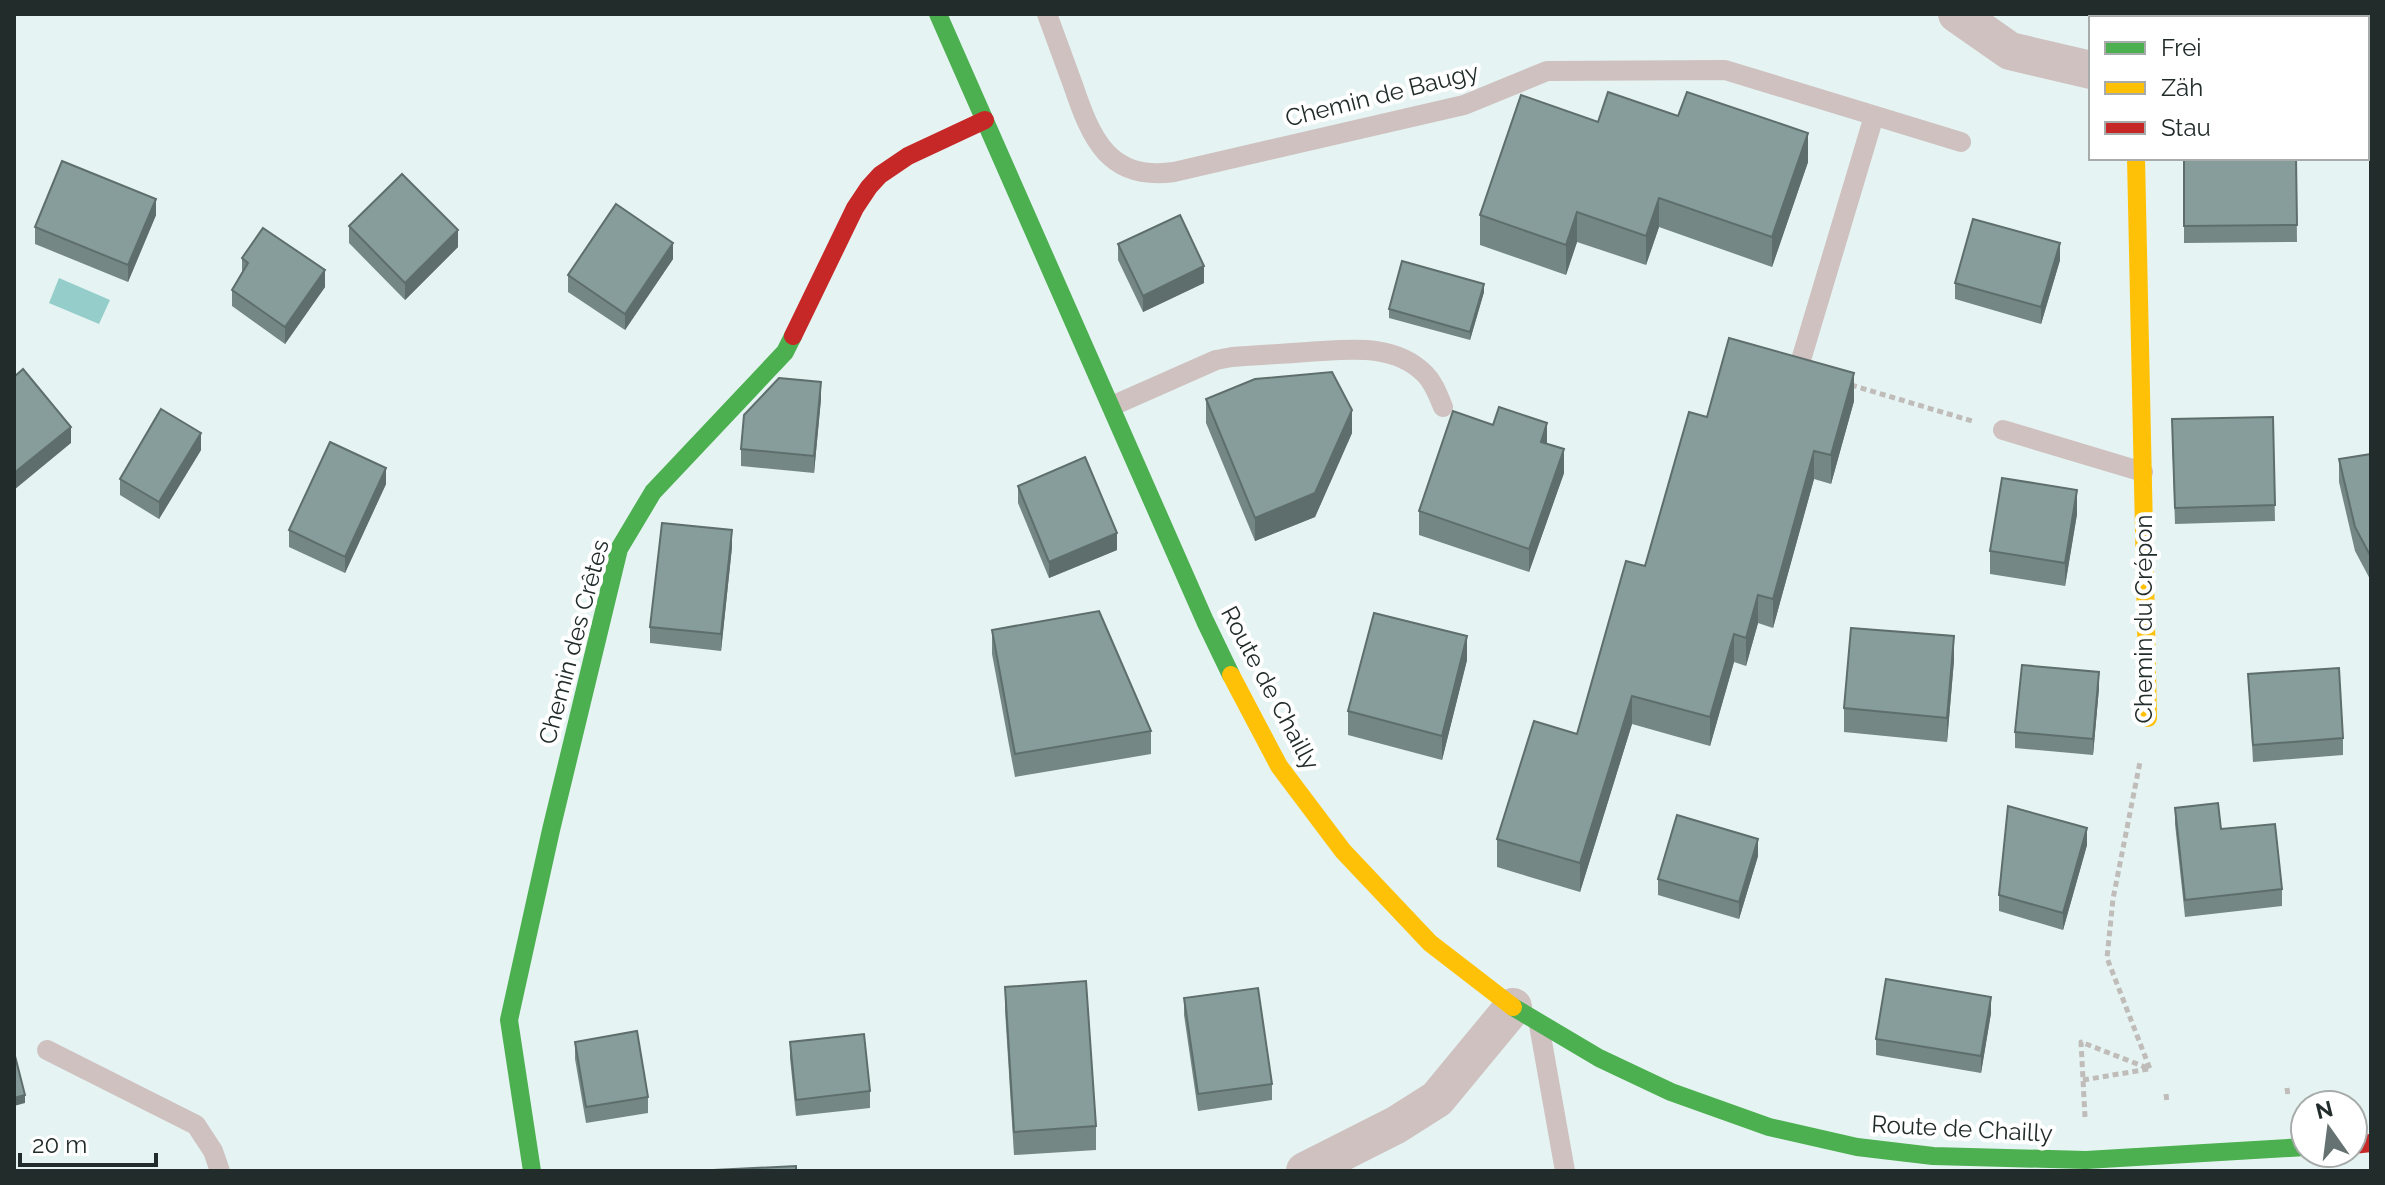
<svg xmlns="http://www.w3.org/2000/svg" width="2385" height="1185" font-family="Raleway,sans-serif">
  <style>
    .water { fill: #94cdc9 }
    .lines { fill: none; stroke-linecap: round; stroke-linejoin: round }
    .path { stroke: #c0bcba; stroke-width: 5; stroke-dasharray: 6 4; stroke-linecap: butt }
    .lane { stroke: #cec1c0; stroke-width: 20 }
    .street { stroke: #cec1c0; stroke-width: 38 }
    .fast { stroke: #4caf50; stroke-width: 18 }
    .slow { stroke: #ffc107; stroke-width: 18 }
    .jam { stroke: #c62828; stroke-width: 18 }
    .wall { fill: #748785 }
    .shaded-wall { fill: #5e6e6c }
    .building { fill: #879d9b; stroke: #5e6e6c; stroke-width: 2 }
    .labels { text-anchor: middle; stroke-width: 8; stroke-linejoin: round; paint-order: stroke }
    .street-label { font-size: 24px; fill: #222c2b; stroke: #fff }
  </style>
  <rect width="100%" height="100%" fill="#e5f4f2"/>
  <polygon class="water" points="59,278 110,300 99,324 49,303"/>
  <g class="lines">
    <g class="path">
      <polyline points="2367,103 2371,103"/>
      <polyline points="1851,385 1972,421"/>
      <polyline points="2083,1080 2149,1069"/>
      <polyline points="2287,1088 2288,1096"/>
      <polyline points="2166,1094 2167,1102"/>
      <polyline points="2085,1117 2081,1042 2150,1069 2107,958 2113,899 2140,762"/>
    </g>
    <g class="lane">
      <path d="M1047 14C1056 38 1064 61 1073 85 1091 138 1108 181 1174 172L1464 105 1547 71 1725 70 1961 142"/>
      <polyline points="1798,370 1874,116"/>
      <path d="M1112 406 1216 360 1232 357C1257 355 1282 354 1307 352 1347 350 1393 342 1425 374 1434 383 1438 395 1443 407"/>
      <polyline points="2003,430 2143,472"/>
      <polyline points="1539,1025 1565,1171"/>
      <polyline points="47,1050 196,1125 213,1151 220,1171"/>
    </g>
    <g class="street">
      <polyline points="1957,14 2010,51 2091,70"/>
      <polyline points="1305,1171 1396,1125 1437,1099 1513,1007"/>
    </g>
    <g class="fast">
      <polyline points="938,14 1205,621 1231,675"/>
      <polyline points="1513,1007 1599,1058 1671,1092 1769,1127 1857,1147 1933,1156 2086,1160 2305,1147"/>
      <polyline points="532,1171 509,1020 551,830 619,549 653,492 785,352 793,336"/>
    </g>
    <g class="slow">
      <polyline points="2136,158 2148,718"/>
      <polyline points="1231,675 1279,766 1343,851 1430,943 1513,1007"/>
    </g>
    <g class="jam">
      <polyline points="793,336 855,208 869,187 880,175 908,156 985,120"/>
      <polyline points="2353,1145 2371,1143"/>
    </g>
  </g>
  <g class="wall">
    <polygon points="1598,122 1808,162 1772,267 1659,227 1646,265 1577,242 1566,275 1480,245 1480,215"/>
    <polygon points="2184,158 2296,158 2297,242 2184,243"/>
    <polygon points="156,215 128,282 35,244 35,227"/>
    <polygon points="349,226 458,247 405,300 349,243"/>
    <polygon points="1118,244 1204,283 1143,312 1118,260"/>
    <polygon points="242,258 325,287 285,344 232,306 232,290 242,272"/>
    <polygon points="673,259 625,330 568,292 568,275"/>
    <polygon points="2060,260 2041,324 1955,299 1955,283"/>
    <polygon points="1484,292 1470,340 1389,318 1389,309"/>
    <polygon points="821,399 814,473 741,466 741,449"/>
    <polygon points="1206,399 1352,433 1315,517 1255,541 1206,423"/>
    <polygon points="1854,401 1831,484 1814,479 1773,628 1758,623 1746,666 1734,662 1710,746 1632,724 1580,892 1497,867 1497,839 1577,734 1707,417"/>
    <polygon points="2273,417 2275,521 2175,524 2172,436"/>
    <polygon points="1547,444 1564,473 1529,572 1419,535 1419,511"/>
    <polygon points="201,450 159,519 120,495 120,479"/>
    <polygon points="2371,454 2371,581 2355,551 2339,482 2339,459"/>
    <polygon points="386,484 345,573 289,547 289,530"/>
    <polygon points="1018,486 1117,550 1049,578 1018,503"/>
    <polygon points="2077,514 2065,586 1990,574 1990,551"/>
    <polygon points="732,547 721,651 650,643 650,627"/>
    <polygon points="992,630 1151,731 1151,754 1015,777 992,654"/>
    <polygon points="1467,660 1442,760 1348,735 1348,711"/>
    <polygon points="1954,660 1947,742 1844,732 1844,708"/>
    <polygon points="2248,674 2343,738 2343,755 2253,762"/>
    <polygon points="2099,688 2093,755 2015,748 2015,732"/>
    <polygon points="2175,808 2221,829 2282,889 2282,906 2185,917 2175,824"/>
    <polygon points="2087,845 2063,930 1999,911 1999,895"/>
    <polygon points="1758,856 1739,919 1658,895 1658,879"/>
    <polygon points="1005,987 1096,1126 1096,1150 1014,1155 1005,1010"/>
    <polygon points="1184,998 1272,1084 1272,1100 1198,1111 1184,1015"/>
    <polygon points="1991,1013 1981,1073 1876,1055 1876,1039"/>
    <polygon points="575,1042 648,1097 648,1113 586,1123 575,1059"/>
    <polygon points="790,1042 870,1091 870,1108 796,1116 790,1058"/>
  </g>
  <g class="shaded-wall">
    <polygon points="1808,133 1808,162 1772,267 1772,237"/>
    <polygon points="1659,198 1659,227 1646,265 1646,236"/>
    <polygon points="156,199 156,215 128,282 128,265"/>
    <polygon points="1577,212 1577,242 1566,275 1566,245"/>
    <polygon points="458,230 458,247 405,300 405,283"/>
    <polygon points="673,243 673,259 625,330 625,314"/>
    <polygon points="2060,243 2060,260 2041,324 2041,307"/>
    <polygon points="1204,266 1204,283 1143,312 1143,296"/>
    <polygon points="325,270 325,287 285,344 285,327"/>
    <polygon points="1484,284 1484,292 1470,340 1470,332"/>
    <polygon points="1854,373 1854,401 1831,484 1831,455"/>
    <polygon points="821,382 821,399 814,473 814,456"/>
    <polygon points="1352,410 1352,433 1315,517 1255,541 1255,518"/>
    <polygon points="1547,423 1547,446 1541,442"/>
    <polygon points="71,427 71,443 14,490 14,473"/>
    <polygon points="201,433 201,450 159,519 159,502"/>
    <polygon points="1564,449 1564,473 1529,572 1529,549"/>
    <polygon points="1814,451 1814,479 1773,628 1773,599"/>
    <polygon points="386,468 386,484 345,573 345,557"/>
    <polygon points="2077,490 2077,514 2065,586 2065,563"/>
    <polygon points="732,530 732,547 721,651 721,634"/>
    <polygon points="1117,533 1117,550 1049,578 1049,562"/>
    <polygon points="1758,595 1758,623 1746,666 1746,638"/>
    <polygon points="1734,634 1734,662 1710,746 1710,717"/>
    <polygon points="1467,636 1467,660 1442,760 1442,736"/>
    <polygon points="1954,636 1954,660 1947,742 1947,718"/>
    <polygon points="2099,672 2099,688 2093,755 2093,739"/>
    <polygon points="1632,696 1632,724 1580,892 1580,863"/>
    <polygon points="2087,828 2087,845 2063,930 2063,913"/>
    <polygon points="1758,839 1758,856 1739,919 1739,902"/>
    <polygon points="1991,997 1991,1013 1981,1073 1981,1056"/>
    <polygon points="25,1095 25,1103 14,1106 14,1098"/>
  </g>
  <g class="building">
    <polygon points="1608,92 1678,116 1687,92 1808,133 1772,237 1659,198 1646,236 1577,212 1566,245 1480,215 1521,95 1598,122"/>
    <polygon points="2184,158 2296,158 2297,225 2184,226"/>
    <polygon points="62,161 156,199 128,265 35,227"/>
    <polygon points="402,174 458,230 405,283 349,226"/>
    <polygon points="616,204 673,243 625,314 568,275"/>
    <polygon points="1180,215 1204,266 1143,296 1118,244"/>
    <polygon points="1973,219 2060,243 2041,307 1955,283"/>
    <polygon points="263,228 325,270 285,327 232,290 248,263 242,258"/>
    <polygon points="1402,261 1484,284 1470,332 1389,309"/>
    <polygon points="1729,338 1854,373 1831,455 1814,451 1773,599 1758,595 1746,638 1734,634 1710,717 1632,696 1580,863 1497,839 1534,721 1577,734 1626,561 1645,566 1689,412 1707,417"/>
    <polygon points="23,369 71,427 14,473 14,377"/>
    <polygon points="1332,372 1352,410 1315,493 1255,518 1206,399 1255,379"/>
    <polygon points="779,378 821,382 814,456 741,449 744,415"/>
    <polygon points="1499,407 1547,423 1541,442 1564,449 1529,549 1419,511 1453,411 1493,425"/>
    <polygon points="161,409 201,433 159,502 120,479"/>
    <polygon points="2273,417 2275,505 2175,508 2172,419"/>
    <polygon points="330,442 386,468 345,557 289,530"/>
    <polygon points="2371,454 2371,557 2355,527 2339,459"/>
    <polygon points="1085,457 1117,533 1049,562 1018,486"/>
    <polygon points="2002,478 2077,490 2065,563 1990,551"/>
    <polygon points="662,523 732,530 721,634 650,627"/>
    <polygon points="1099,611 1151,731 1015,754 992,630"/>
    <polygon points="1374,613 1467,636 1442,736 1348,711"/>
    <polygon points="1851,628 1954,636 1947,718 1844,708"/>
    <polygon points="2022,665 2099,672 2093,739 2015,732"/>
    <polygon points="2339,668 2343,738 2253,745 2248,674"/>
    <polygon points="2218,803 2221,829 2275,824 2282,889 2185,900 2175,808"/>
    <polygon points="2008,806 2087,828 2063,913 1999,895"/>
    <polygon points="1677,815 1758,839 1739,902 1658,879"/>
    <polygon points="1886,979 1991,997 1981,1056 1876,1039"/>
    <polygon points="1086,981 1096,1126 1014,1132 1005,987"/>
    <polygon points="1258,988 1272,1084 1198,1094 1184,998"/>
    <polygon points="637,1031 648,1097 586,1107 575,1042"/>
    <polygon points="864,1034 870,1091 796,1100 790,1042"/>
    <polygon points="14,1052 25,1095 14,1098"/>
    <polygon points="796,1166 796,1171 714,1171 714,1170"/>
  </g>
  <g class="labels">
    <g class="street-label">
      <text transform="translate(1382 95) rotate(-14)" y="8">Chemin de Baugy</text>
      <text transform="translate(2144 619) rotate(-90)" y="8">Chemin du Crépon</text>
      <text transform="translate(574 642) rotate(-75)" y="8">Chemin des Crêtes</text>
      <text transform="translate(1270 688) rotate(62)" y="8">Route de Chailly</text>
      <text transform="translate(1962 1129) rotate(3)" y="8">Route de Chailly</text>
    </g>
  </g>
  <rect width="2385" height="1185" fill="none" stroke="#222c2b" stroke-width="32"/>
  <rect x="2089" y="16" width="280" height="144" fill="#ffffff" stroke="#a7abaa" stroke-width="2"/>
  <rect x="2105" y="42" width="40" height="12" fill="#4caf50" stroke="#a7abaa" stroke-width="2"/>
  <text x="2161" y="56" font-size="24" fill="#222c2b">Frei</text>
  <rect x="2105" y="82" width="40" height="12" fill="#ffc107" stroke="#a7abaa" stroke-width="2"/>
  <text x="2161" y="96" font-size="24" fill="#222c2b">Zäh</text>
  <rect x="2105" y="122" width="40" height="12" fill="#c62828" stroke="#a7abaa" stroke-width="2"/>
  <text x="2161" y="136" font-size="24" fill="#222c2b">Stau</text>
  <g transform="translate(2329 1129) rotate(346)"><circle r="38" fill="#ffffff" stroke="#a7abaa" stroke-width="2"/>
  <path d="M0-6L14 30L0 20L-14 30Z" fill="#667271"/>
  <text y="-12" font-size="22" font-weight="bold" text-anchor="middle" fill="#222c2b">N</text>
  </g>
  <path d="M20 1153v12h136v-12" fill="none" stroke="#222c2b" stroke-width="4"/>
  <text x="32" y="1153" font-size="24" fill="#222c2b" stroke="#ffffff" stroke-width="6" paint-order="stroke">20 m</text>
</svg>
